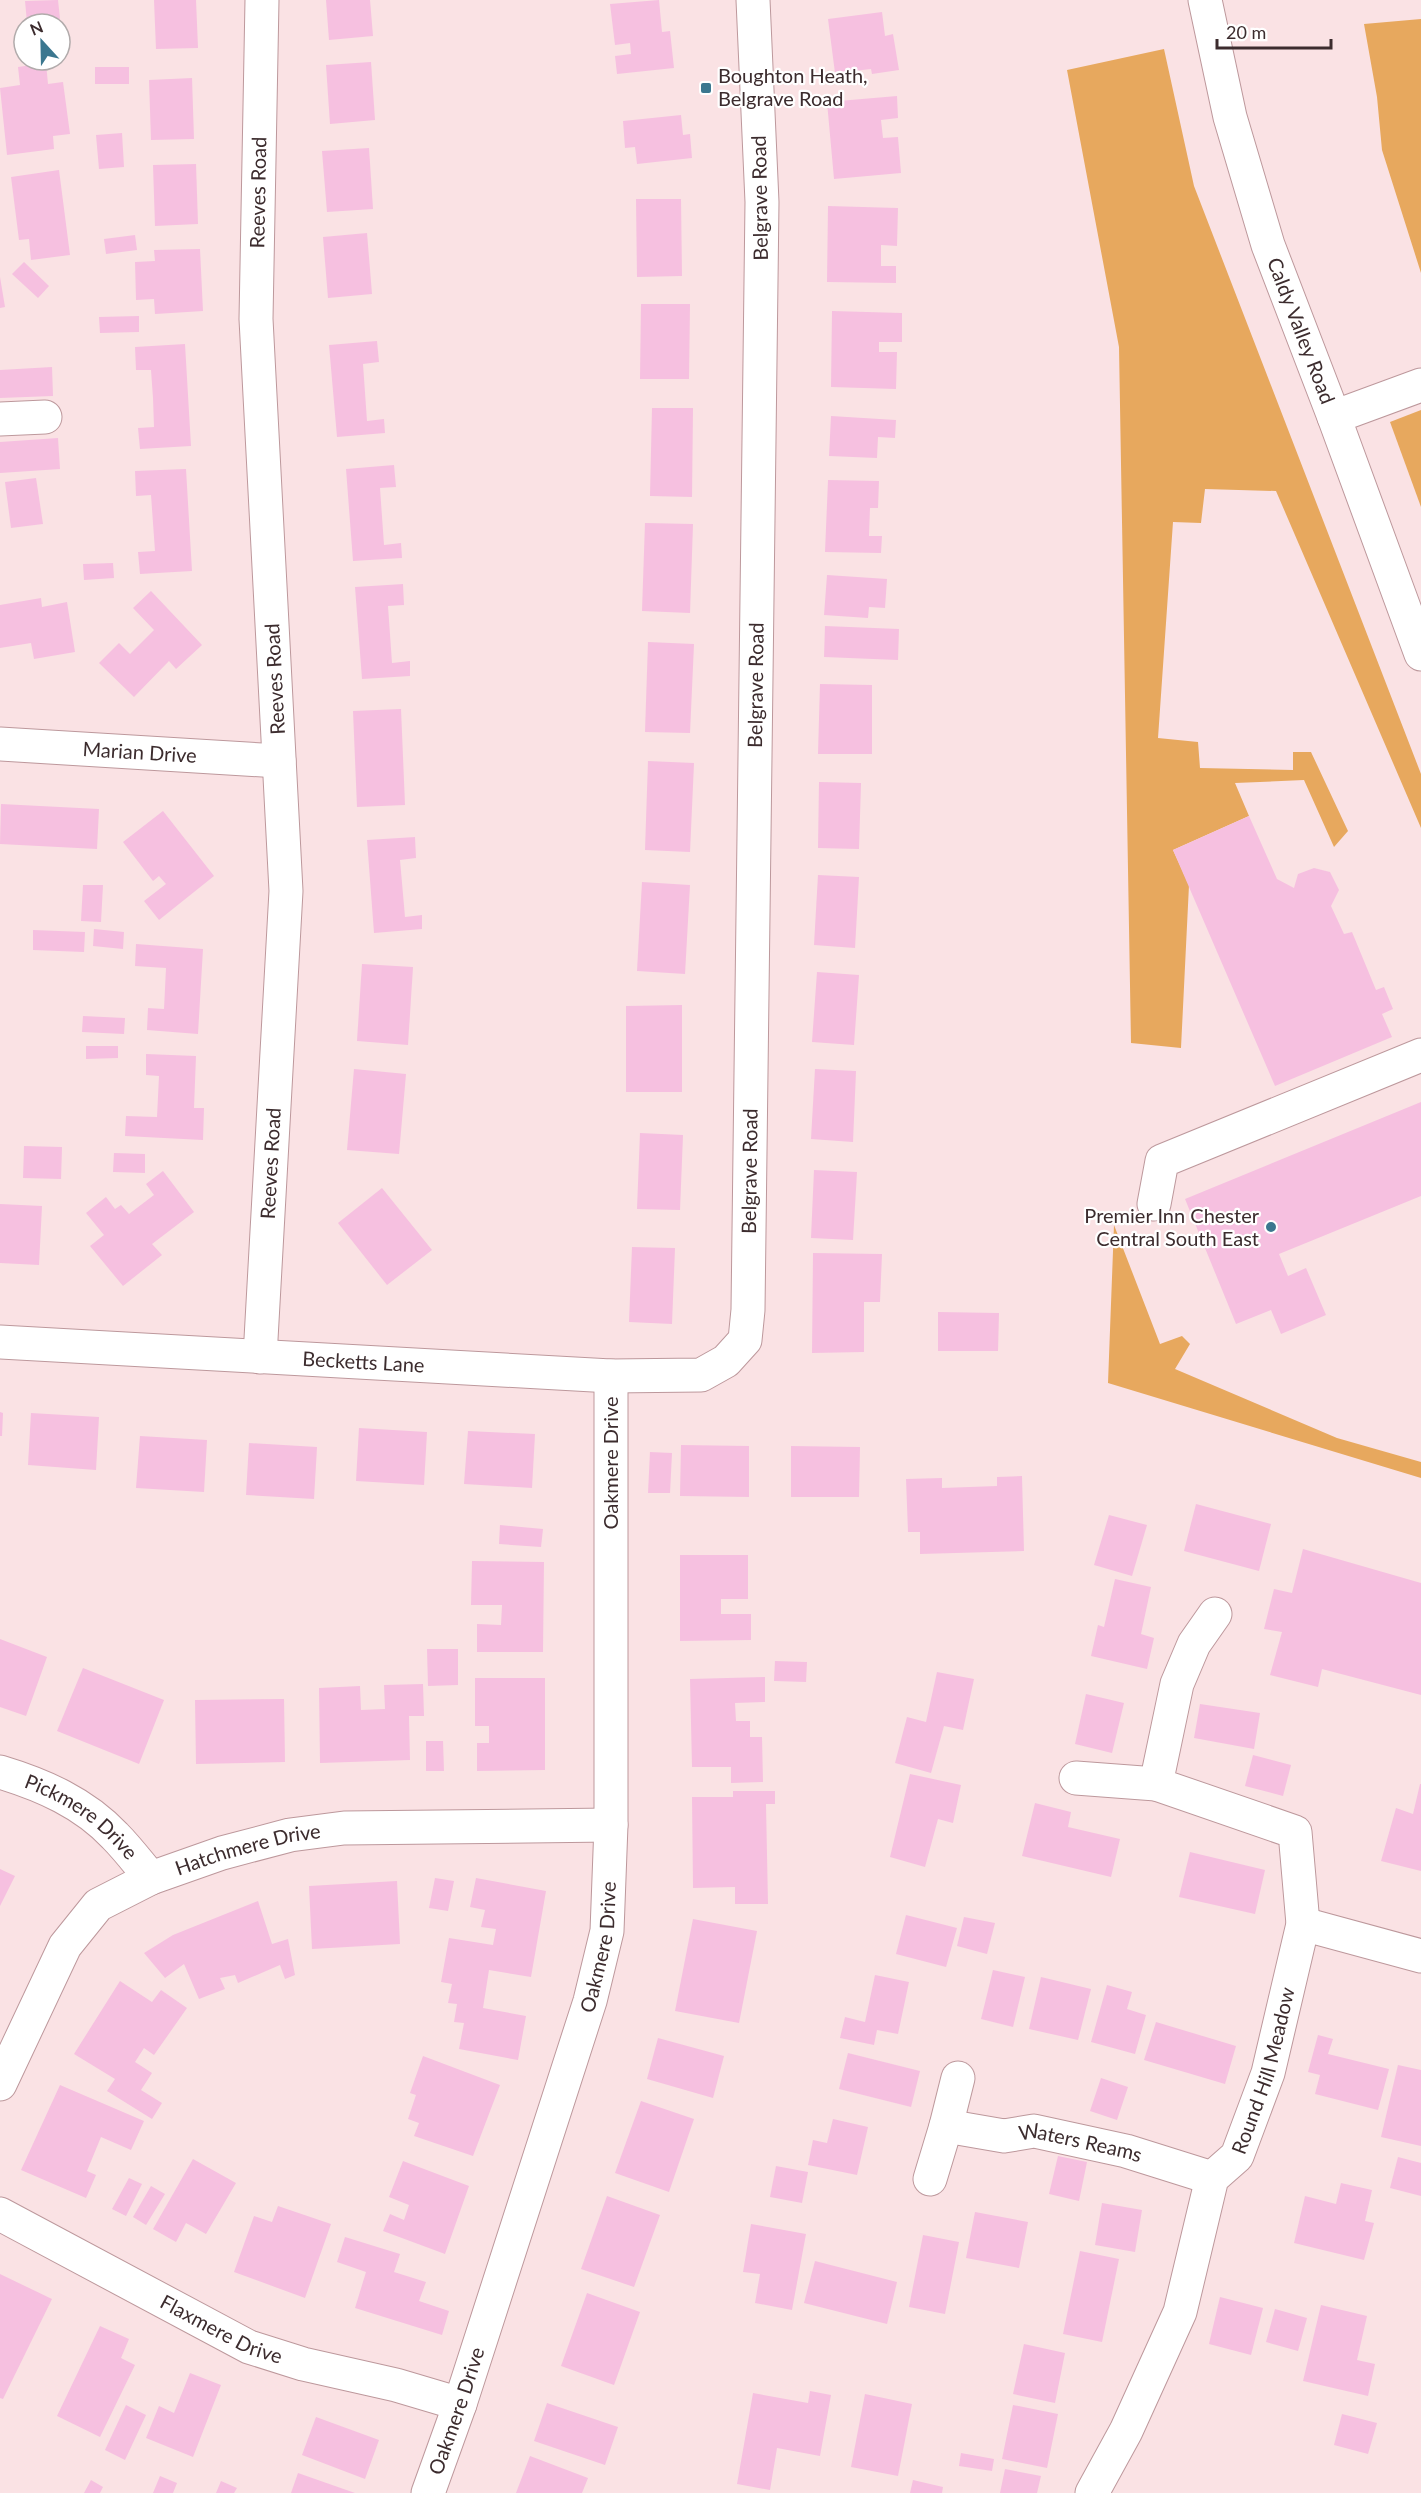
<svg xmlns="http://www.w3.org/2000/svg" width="1421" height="2493" font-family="Lato,sans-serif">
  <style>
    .green { fill: #e7a85e }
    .building { fill: #f6c0e0 }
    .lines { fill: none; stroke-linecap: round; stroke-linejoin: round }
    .minor-casing { stroke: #bd989c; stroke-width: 35 }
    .minor { stroke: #fff; stroke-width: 33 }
    .poi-dot { fill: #3b778f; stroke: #fff; stroke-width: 2 }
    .labels { text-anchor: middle; stroke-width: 4.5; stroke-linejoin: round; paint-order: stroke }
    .poi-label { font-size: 20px; fill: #3c2c2e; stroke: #fff; text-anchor: start }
    .street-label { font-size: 20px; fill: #3c2c2e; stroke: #fff }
  </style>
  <rect width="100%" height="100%" fill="#fae2e4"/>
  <g class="green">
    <polygon points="1421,19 1421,273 1382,150 1377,97 1364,24"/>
    <polygon points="1164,49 1194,186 1421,774 1421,828 1276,491 1205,489 1201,523 1173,522 1158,738 1198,742 1200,768 1293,770 1293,752 1311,752 1348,831 1334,847 1304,780 1235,783 1249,816 1173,850 1189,885 1181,1048 1131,1043 1119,347 1067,70"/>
    <polygon points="1421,410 1421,507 1390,422"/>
    <polygon points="1114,1225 1160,1344 1182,1336 1190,1344 1175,1369 1337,1438 1421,1462 1421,1478 1108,1383"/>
  </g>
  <g class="building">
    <polygon points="58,0 60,19 27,22 25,1"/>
    <polygon points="154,0 196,0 198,48 156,49"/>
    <polygon points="326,0 370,0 373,36 329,40"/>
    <polygon points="659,0 662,32 670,31 674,68 617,74 615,56 631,54 630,43 615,45 610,4"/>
    <polygon points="882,12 885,36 893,34 899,70 872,74 871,69 835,73 828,19"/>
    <polygon points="371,62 375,120 330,124 326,65"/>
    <polygon points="46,63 48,84 63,82 70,134 53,136 54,149 7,155 0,88 20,85 18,67"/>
    <rect x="95" y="67" width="34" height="17"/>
    <polygon points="192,78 194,139 151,140 149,80"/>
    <polygon points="897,96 898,118 881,120 883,138 898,137 901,173 834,179 827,102"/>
    <polygon points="681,115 683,135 690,134 692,158 637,164 635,147 625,148 623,121"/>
    <polygon points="122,133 124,167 99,169 96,135"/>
    <polygon points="369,148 373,209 327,212 322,151"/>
    <polygon points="196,164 198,224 155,226 153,165"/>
    <polygon points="59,170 70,255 31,260 29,239 19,240 11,177"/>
    <polygon points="636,199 681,199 682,276 637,277"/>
    <polygon points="828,206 898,208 897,246 881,245 881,266 896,266 896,283 827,282"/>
    <polygon points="367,233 372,294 328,298 323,237"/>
    <polygon points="135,235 137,250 106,254 104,239"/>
    <polygon points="200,249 203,311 155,314 154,299 136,300 135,262 155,261 154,250"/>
    <polygon points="24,262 49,286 38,298 12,274"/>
    <polygon points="0,277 5,307 0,308"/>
    <polygon points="641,304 690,304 689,379 640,379"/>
    <polygon points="832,311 902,313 902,342 879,342 879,352 897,352 896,389 831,387"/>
    <polygon points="139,316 139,332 100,333 99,317"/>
    <polygon points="377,341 379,362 363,364 367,421 384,419 385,433 337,437 329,345"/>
    <polygon points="185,344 191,446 140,449 138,428 154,427 153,398 151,370 136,370 135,347"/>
    <polygon points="52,367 53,396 0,398 0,370"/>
    <polygon points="652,408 693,408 692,497 650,496"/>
    <polygon points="831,416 896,420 895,438 878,437 877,458 829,456"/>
    <polygon points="58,438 60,469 0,473 0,442"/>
    <polygon points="394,465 396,487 380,488 384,545 401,543 402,558 353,561 346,469"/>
    <polygon points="186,469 192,571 140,574 138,552 155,551 151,495 136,496 135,471"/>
    <polygon points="36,478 43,524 11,528 5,482"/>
    <polygon points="828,480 879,481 878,508 870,508 869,536 882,536 881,553 825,552"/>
    <polygon points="645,523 693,524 690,613 642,611"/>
    <polygon points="113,563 114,578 84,580 83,564"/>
    <polygon points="827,575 887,579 885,608 869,607 868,618 824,615"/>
    <polygon points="403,584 404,605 388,606 392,663 410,661 410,676 362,679 355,587"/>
    <polygon points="151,591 202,645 176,669 169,661 134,697 99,663 119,643 130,654 154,630 133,608"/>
    <polygon points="41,598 42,607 67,602 75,652 34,659 31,643 0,648 0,605"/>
    <polygon points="825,626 899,629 898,660 824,657"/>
    <polygon points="648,642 694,644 690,733 645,732"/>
    <polygon points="820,684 872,685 872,754 818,754"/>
    <polygon points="401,709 405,805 357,807 353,711"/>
    <polygon points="648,761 694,763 690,852 645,850"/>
    <polygon points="819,782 861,783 859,849 818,848"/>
    <polygon points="1,804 99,809 97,849 0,844"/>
    <polygon points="163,811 214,876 159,920 144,901 166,884 159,876 153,881 123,842"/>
    <polygon points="1249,816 1277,879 1294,888 1298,874 1314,868 1330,872 1339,890 1331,906 1344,934 1352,932 1376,990 1384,987 1393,1009 1382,1014 1392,1037 1275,1086 1173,850"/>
    <polygon points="415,837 416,858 400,860 405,917 422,915 422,929 374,933 367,840"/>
    <polygon points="818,875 859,877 855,948 814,945"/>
    <polygon points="642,882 690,885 685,974 637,971"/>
    <polygon points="83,885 103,885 101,922 81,921"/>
    <polygon points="94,929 124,932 123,949 93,946"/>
    <polygon points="33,930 85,932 84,952 33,950"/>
    <polygon points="136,944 203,949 198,1034 147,1030 148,1008 164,1009 166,968 135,966"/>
    <polygon points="362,964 413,967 408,1045 357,1041"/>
    <polygon points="817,972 859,975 854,1045 812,1042"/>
    <polygon points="682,1005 682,1092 626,1092 626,1006"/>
    <polygon points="83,1016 125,1018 124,1034 82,1032"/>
    <polygon points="86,1046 118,1046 118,1058 86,1059"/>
    <polygon points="146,1054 196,1056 194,1108 204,1108 203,1140 125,1136 126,1116 157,1117 159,1076 146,1075"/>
    <polygon points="354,1069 406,1074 399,1154 347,1150"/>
    <polygon points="815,1069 856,1071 853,1142 811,1139"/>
    <polygon points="1421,1102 1421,1196 1279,1254 1288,1276 1306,1268 1326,1315 1281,1334 1271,1310 1236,1324 1185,1199"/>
    <polygon points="640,1133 683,1135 680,1210 637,1209"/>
    <polygon points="24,1146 62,1147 61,1179 23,1178"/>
    <polygon points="114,1153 145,1154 145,1173 113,1172"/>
    <polygon points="814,1170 857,1172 853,1240 811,1238"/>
    <polygon points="163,1171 194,1212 152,1244 162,1255 123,1286 90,1246 104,1235 86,1213 106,1197 115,1209 121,1205 129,1214 154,1195 146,1184"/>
    <polygon points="382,1188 432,1250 387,1285 338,1223"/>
    <polygon points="0,1204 42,1206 39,1265 0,1263"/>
    <polygon points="632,1247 675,1248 672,1324 629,1322"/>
    <polygon points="813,1253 882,1254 880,1302 864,1302 864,1352 812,1353"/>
    <polygon points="938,1312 999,1313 998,1351 938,1351"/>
    <polygon points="0,1412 3,1413 2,1436 0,1436"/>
    <polygon points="31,1413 99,1417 96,1470 28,1465"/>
    <polygon points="359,1428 427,1432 424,1485 356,1481"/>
    <polygon points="468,1431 535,1434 532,1488 464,1484"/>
    <polygon points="140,1436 207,1440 204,1492 136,1488"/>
    <polygon points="249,1443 317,1447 314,1499 246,1495"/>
    <polygon points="681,1445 749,1446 749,1497 680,1496"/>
    <polygon points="791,1446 860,1447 859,1497 791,1497"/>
    <polygon points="650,1452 672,1453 670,1493 648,1493"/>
    <polygon points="1022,1476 1024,1551 920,1554 920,1532 908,1532 906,1479 942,1478 942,1488 997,1486 997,1477"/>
    <polygon points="1196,1504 1271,1524 1259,1571 1184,1551"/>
    <polygon points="1109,1515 1147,1525 1132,1576 1094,1565"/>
    <polygon points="500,1525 543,1529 541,1547 499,1544"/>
    <polygon points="1303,1549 1421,1583 1421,1695 1322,1669 1318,1687 1270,1675 1282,1632 1264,1629 1274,1589 1292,1593"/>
    <polygon points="680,1555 748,1555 748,1599 721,1599 721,1614 751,1614 751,1640 680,1641"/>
    <polygon points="472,1561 544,1562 543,1652 477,1652 477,1624 501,1625 502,1605 471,1605"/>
    <polygon points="1115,1579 1151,1587 1141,1634 1154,1638 1147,1669 1091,1656 1098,1625 1104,1627"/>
    <polygon points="0,1639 47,1657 26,1716 0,1707"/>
    <polygon points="427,1649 458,1649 458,1685 428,1686"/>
    <polygon points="775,1661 807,1662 806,1682 774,1681"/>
    <polygon points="83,1668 164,1700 139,1764 57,1731"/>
    <polygon points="937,1672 974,1679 963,1730 944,1726 931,1773 895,1763 907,1717 926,1722"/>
    <polygon points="765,1677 765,1702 735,1703 736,1721 750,1721 750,1737 762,1737 763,1782 731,1783 731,1767 692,1767 690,1679"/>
    <polygon points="475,1678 545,1678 545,1770 477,1771 477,1743 489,1743 489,1726 475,1726"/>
    <polygon points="423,1684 424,1716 409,1716 410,1760 320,1763 319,1688 360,1686 361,1710 385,1709 384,1685"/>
    <polygon points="1086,1694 1124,1703 1112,1753 1075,1744"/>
    <polygon points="284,1699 285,1762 196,1764 195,1700"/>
    <polygon points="1200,1704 1260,1713 1254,1749 1194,1738"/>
    <polygon points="426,1741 443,1741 444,1771 426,1771"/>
    <polygon points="1253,1755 1291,1765 1283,1796 1245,1786"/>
    <polygon points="910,1774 961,1785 953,1823 938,1819 925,1867 890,1857"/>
    <polygon points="1420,1784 1421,1784 1421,1871 1381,1861 1396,1808 1413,1814"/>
    <polygon points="733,1791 775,1791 775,1804 766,1804 768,1904 735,1904 735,1887 693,1888 692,1797 733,1797"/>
    <polygon points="1035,1803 1071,1812 1068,1827 1120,1839 1111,1877 1022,1856"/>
    <polygon points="1190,1852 1265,1870 1255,1914 1179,1897"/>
    <polygon points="0,1869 15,1876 0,1906"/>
    <polygon points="435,1878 454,1881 448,1911 429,1908"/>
    <polygon points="476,1878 546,1891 531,1977 489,1970 483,2008 526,2016 518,2060 459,2049 464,2023 454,2022 457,2004 448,2003 452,1984 441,1982 449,1938 493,1945 496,1929 481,1927 485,1910 470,1907"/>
    <polygon points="397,1881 400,1944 312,1949 309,1886"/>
    <polygon points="258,1901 272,1944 288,1939 295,1975 285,1979 280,1965 238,1983 235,1975 220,1978 225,1989 199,1999 184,1964 165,1978 144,1953 173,1935"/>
    <polygon points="906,1915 957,1928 946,1967 896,1954"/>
    <polygon points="964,1917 995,1923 987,1954 957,1946"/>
    <polygon points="693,1919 757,1931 739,2023 675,2011"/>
    <polygon points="993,1970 1025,1977 1013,2027 981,2019"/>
    <polygon points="875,1975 909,1982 898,2034 877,2030 874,2045 840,2038 845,2017 865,2022"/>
    <polygon points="1041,1977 1091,1989 1078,2040 1029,2029"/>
    <polygon points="120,1981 152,2002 161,1990 187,2008 154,2055 144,2048 135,2062 152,2073 141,2090 162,2103 152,2119 107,2091 115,2079 74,2054"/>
    <polygon points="1107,1985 1132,1992 1127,2009 1146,2015 1135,2054 1091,2042"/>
    <polygon points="1156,2022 1236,2046 1225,2084 1144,2060"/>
    <polygon points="1318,2035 1333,2039 1328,2054 1389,2069 1378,2110 1315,2094 1320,2075 1308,2072"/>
    <polygon points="658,2038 724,2056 713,2098 647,2079"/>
    <polygon points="848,2053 920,2071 911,2107 839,2089"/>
    <polygon points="423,2056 500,2085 473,2156 414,2136 419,2123 408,2119 416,2095 410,2093"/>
    <polygon points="1398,2065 1421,2070 1421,2146 1381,2137"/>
    <polygon points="1101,2078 1128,2087 1117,2120 1090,2111"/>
    <polygon points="60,2085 144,2121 131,2150 101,2137 87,2171 96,2175 86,2198 21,2170"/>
    <polygon points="641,2101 694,2119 669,2192 615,2173"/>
    <polygon points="833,2119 868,2127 857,2175 808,2165 813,2140 827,2143"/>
    <polygon points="1058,2156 1087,2162 1079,2201 1049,2194"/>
    <polygon points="1398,2157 1421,2163 1421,2196 1390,2188"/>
    <polygon points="193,2159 236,2183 206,2234 186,2223 176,2242 153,2229"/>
    <polygon points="403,2161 469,2186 445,2254 383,2231 390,2214 404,2220 409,2205 389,2197"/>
    <polygon points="776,2166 808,2172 802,2203 770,2197"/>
    <polygon points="129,2178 142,2184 126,2216 112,2209"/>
    <polygon points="1341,2183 1372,2190 1365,2221 1374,2223 1364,2260 1294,2243 1305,2196 1336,2204"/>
    <polygon points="151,2186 165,2194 146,2225 133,2217"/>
    <polygon points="607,2196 660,2215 634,2287 581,2269"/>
    <polygon points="1102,2203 1142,2210 1135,2252 1095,2245"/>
    <polygon points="278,2206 331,2224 305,2298 234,2272 254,2216 272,2222"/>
    <polygon points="975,2212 1028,2222 1019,2268 966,2258"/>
    <polygon points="751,2224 806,2234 792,2310 755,2303 760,2274 743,2272"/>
    <polygon points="923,2235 959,2242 945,2314 909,2307"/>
    <polygon points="345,2237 400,2254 394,2272 426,2282 419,2301 449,2311 442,2335 355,2308 366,2272 337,2262"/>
    <polygon points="1080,2251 1119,2259 1102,2342 1063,2334"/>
    <polygon points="815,2261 897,2282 887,2324 804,2303"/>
    <polygon points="0,2274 52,2299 3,2399 0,2398"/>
    <polygon points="587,2293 640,2312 614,2385 561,2366"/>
    <polygon points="1220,2297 1263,2308 1251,2355 1209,2344"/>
    <polygon points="1321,2305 1367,2316 1357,2360 1375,2364 1368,2396 1303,2381"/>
    <polygon points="1275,2309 1307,2318 1298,2351 1266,2342"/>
    <polygon points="100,2326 129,2339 121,2358 135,2365 100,2437 57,2416"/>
    <polygon points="1024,2344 1065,2353 1055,2403 1013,2394"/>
    <polygon points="190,2373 221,2385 193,2457 146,2438 159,2406 174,2413"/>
    <polygon points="810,2391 831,2395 820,2456 777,2448 770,2490 737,2484 753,2393 808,2403"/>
    <polygon points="865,2394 912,2404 898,2476 851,2467"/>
    <polygon points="547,2403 618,2427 605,2465 534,2441"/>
    <polygon points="126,2405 146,2415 125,2460 105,2450"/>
    <polygon points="1013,2405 1058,2414 1047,2468 1002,2459"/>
    <polygon points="1342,2414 1377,2423 1368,2454 1334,2445"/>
    <polygon points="316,2417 379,2440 365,2479 302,2455"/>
    <polygon points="961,2453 994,2459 992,2471 959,2466"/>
    <polygon points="530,2456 588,2478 582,2493 516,2493"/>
    <polygon points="1005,2469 1041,2476 1037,2493 1000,2493"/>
    <polygon points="298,2473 355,2493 291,2493"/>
    <polygon points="160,2476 177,2483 173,2493 153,2493"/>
    <polygon points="91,2480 103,2487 100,2493 84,2493"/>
    <polygon points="913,2480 943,2487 942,2493 910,2493"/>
    <polygon points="221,2481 237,2488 234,2493 216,2493"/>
  </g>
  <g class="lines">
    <g class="minor-casing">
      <g id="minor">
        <path id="s1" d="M1205 0 1230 117 1268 245 1334 417 1421 654"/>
        <polyline points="1334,417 1421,385"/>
        <polyline points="0,419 45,417"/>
        <path id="s2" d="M0 744 279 761"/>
        <polyline points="1154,1204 1162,1161 1421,1055"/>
        <path id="s3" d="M0 1342 611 1376 701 1375 726 1361 745 1340 748 1310 762 202 753 0"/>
        <path id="s4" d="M260 1357 286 891 256 319 262 0"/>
        <path id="s5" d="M0 1772C43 1785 84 1803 115 1836 128 1849 139 1864 151 1878"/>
        <polyline points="1076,1778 1156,1784"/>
        <polyline points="1303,1924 1421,1956"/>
        <path id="s6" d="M0 2084 65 1946 98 1905 151 1878 222 1853 290 1835 344 1828 611 1825"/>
        <polyline points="946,2126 958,2078"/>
        <path id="s7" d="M930 2179 946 2126 1004 2136 1034 2131 1126 2151 1212 2178"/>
        <path id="s8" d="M0 2214 249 2347 303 2364 396 2385 460 2404"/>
        <path id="s9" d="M428 2493 460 2404 590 2001 607 1931 611 1825V1376"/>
        <path id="s10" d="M1092 2493 1126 2431 1180 2312 1212 2178 1237 2156 1268 2073 1303 1924 1295 1832 1156 1784 1177 1684 1194 1644 1215 1614"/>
      </g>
    </g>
    <use href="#minor" class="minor"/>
  </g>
  <g class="poi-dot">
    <rect x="700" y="82" width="12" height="12" rx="3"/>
    <circle cx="1271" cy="1227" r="6"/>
  </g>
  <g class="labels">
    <g class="poi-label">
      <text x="718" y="83">Boughton Heath,<tspan x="718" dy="23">Belgrave Road</tspan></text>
      <text x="1259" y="1223" text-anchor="end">Premier Inn Chester<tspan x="1259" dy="23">Central South East</tspan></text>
    </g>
    <g class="street-label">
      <text dy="7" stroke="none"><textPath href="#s4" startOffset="1166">Reeves Road</textPath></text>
      <text transform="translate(760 198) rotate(-91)" y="7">Belgrave Road</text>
      <text dy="7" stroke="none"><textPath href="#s1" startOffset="345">Caldy Valley Road</textPath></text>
      <text transform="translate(275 679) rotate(-93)" y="7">Reeves Road</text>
      <text dy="7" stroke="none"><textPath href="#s3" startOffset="1414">Belgrave Road</textPath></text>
      <text dy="7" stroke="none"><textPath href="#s2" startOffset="140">Marian Drive</textPath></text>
      <text dy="7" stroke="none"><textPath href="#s4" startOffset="194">Reeves Road</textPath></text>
      <text dy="7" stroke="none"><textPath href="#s3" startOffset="928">Belgrave Road</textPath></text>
      <text dy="7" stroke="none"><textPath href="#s3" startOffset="364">Becketts Lane</textPath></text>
      <text transform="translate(611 1463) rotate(-90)" y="7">Oakmere Drive</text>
      <text dy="7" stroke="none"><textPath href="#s5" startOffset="94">Pickmere Drive</textPath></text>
      <text dy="7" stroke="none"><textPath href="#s6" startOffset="366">Hatchmere Drive</textPath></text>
      <text dy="7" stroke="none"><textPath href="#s9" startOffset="573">Oakmere Drive</textPath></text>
      <text dy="7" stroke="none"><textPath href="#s10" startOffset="462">Round Hill Meadow</textPath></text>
      <text dy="7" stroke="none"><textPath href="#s7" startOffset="192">Waters Reams</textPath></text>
      <text dy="7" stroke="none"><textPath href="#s8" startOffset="250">Flaxmere Drive</textPath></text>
      <text dy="7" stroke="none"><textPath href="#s9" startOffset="87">Oakmere Drive</textPath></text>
    </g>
  </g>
  <g transform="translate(42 42) rotate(338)"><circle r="28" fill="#ffffff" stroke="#b1abab" stroke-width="1.5"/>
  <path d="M0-4.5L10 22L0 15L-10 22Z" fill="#3b778f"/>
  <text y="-9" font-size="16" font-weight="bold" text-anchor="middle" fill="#3c2c2e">N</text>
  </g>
  <path d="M1217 39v9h114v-9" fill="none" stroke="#3c2c2e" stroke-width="3"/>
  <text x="1226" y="39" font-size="18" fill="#3c2c2e" stroke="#ffffff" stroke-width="4.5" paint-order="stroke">20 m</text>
</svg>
